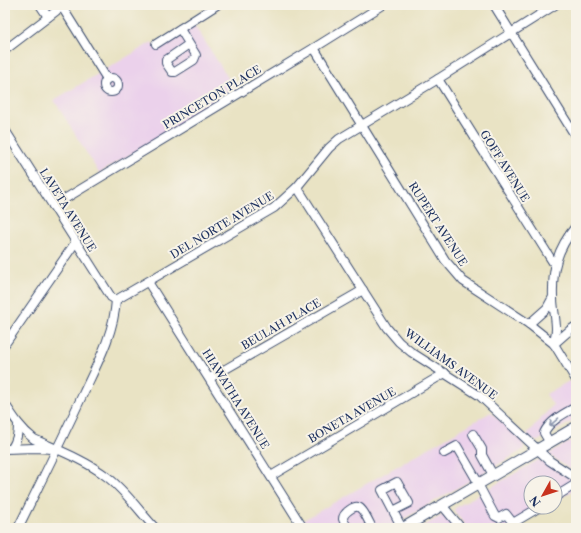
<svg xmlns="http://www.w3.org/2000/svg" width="581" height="533" font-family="'Libre Caslon Text',serif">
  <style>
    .built { fill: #ebd1eb }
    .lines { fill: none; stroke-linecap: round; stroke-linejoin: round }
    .minor-casing { stroke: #3a4a6d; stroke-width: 10 }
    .major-casing { stroke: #3a4a6d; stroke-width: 12 }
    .minor { stroke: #fff; stroke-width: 8 }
    .major { stroke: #fff; stroke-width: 10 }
    .oneway { stroke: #8d97ae }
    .labels { text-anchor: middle; stroke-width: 4; stroke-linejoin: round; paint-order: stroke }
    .street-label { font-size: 11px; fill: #1b2f5e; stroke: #f7f3e8 }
  </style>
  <rect width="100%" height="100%" fill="#f7f3e8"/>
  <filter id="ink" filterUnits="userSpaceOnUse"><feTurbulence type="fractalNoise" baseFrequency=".025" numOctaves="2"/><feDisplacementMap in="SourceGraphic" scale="8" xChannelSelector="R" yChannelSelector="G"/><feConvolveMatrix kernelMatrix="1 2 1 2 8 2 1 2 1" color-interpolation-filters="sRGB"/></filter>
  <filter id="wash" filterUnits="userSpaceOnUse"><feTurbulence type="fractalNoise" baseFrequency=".012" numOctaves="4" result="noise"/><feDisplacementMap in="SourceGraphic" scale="16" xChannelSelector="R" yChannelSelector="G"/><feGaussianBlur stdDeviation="0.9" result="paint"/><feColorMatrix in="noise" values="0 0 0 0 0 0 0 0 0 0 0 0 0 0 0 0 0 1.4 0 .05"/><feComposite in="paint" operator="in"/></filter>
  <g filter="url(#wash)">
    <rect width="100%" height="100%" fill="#e9e3c4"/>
    <g class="built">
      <polygon points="194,24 237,92 99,173 54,100 152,42 155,47"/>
      <polygon points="571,380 576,390 576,419 538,441 534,441 527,434 553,405 546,394"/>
      <polygon points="491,412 522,441 524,447 523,450 388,528 307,528 302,521"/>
      <polygon points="576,438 576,462 571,470 549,455 550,453"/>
      <polygon points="538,460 541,460 576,482 576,489 555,501 555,483 531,483 531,507 545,507 507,528 467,528 455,512 454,510 455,508"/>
      <polygon points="443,515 445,516 456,528 420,528"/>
    </g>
  </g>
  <g filter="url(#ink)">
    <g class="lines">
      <g class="minor-casing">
        <g id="minor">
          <polyline points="40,5 48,17"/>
          <polyline points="494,5 576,137"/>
          <polyline points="62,7 107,79"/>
          <polyline points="180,29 196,55 194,60 175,72 172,72 166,63 166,60 189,44"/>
          <polyline points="156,44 217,5"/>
          <polyline points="314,48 445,260 463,281 529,324 554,344 576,380"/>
          <polyline points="5,50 64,5"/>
          <circle cx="111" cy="85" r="7"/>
          <polyline points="438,79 554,264"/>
          <polyline points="5,130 111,297 116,300"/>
          <polyline points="297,187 387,328 399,342 411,352 480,396 550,461 576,478"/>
          <polyline points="53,206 314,48 383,5"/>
          <polyline points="148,282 303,528"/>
          <polyline points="529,324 547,308 553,297"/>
          <polyline points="5,344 75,243"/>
          <path d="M554 344C554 339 556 334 556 329 556 318 553 308 553 298 552 269 557 249 576 226"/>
          <polyline points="554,344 570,330 576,326"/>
          <polyline points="210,378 363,290"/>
          <path d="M5 404C14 418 21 429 34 439 58 450 85 460 106 476 125 490 139 511 155 528"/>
          <polyline points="473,434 482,449 482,455 493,475"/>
          <path d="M550 443 544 433C549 421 565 413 576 407"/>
          <path d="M12 448C17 440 18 434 18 424"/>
          <polyline points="5,449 35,448 52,449"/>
          <polyline points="444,453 457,446 479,484"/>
          <polyline points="271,476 445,373"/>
          <polyline points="478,484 495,516 499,518 506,514 513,523 540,507"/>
          <polyline points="555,497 576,484"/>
          <polyline points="442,505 461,528"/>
          <polyline points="393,511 409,503 397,482 382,490 402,528"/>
          <path d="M18 528C40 484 62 439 83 394 97 364 114 334 116 300L274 208 297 187 329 148 339 139 438 79 555 5"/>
          <path d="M348 528C346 525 344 522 343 519 343 513 355 504 360 508 365 512 369 522 372 528"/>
        </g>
      </g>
      <g class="major-casing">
        <polyline id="major" points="403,528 576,427"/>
      </g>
      <use href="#minor" class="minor"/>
      <use href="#major" class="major"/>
    </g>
    <defs><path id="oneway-shaft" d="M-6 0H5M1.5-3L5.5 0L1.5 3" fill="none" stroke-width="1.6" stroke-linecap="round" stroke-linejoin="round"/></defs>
    <use class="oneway" href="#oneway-shaft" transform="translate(554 422) rotate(139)"/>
  </g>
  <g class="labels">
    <g class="street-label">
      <text transform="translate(212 97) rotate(-31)" y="4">PRINCETON PLACE</text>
      <text transform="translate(505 166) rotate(58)" y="4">GOFF AVENUE</text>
      <text transform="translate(68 210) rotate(58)" y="4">LAVETA AVENUE</text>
      <text transform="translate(438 224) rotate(57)" y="4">RUPERT AVENUE</text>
      <text transform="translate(222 225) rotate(-31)" y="4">DEL NORTE AVENUE</text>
      <text transform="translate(281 324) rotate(-30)" y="4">BEULAH PLACE</text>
      <text transform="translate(451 364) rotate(36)" y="4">WILLIAMS AVENUE</text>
      <text transform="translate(236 399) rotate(58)" y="4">HIAWATHA AVENUE</text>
      <text transform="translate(352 415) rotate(-30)" y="4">BONETA AVENUE</text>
    </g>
  </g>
  <rect width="581" height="533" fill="none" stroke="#f7f3e8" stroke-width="20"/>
  <g transform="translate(543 495) rotate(231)"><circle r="19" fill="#f7f3e8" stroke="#9fa5b1"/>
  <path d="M0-3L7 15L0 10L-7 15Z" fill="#c8321e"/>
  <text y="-6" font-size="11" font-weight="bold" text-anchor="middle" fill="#1b2f5e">N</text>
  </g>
</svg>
